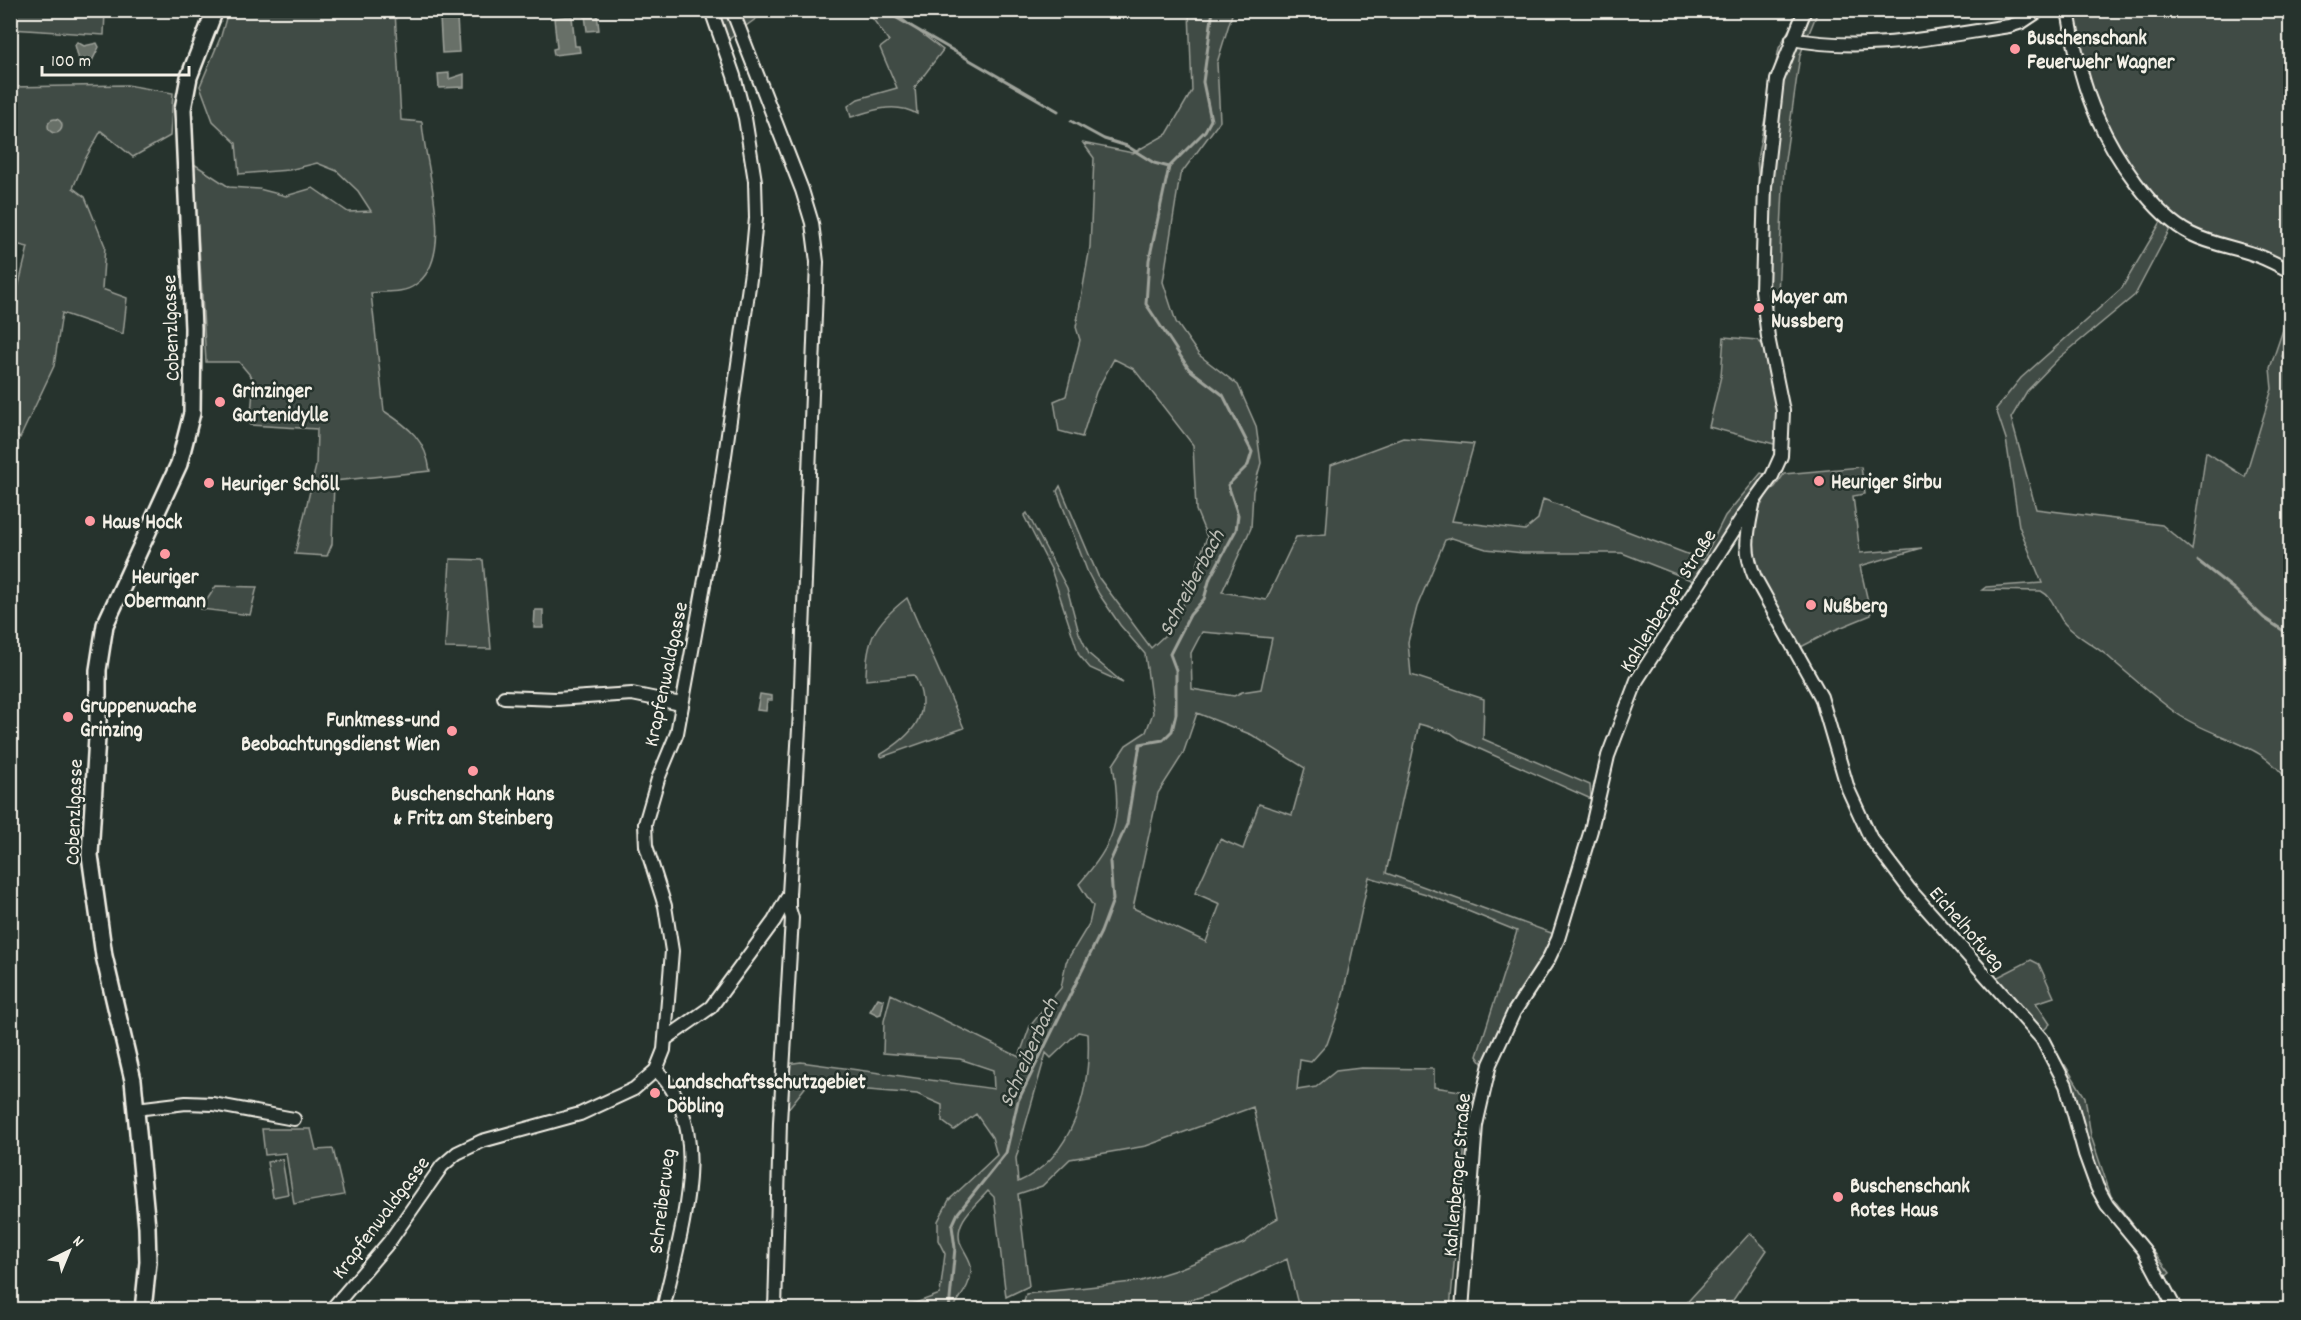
<svg xmlns="http://www.w3.org/2000/svg" width="2301" height="1320" font-family="Dekko,sans-serif">
  <style>
    .green { fill: #414b45; stroke: #9a9e96; stroke-width: 1.5; fill-rule: evenodd }
    .water { fill: #676f68; stroke: #9fa39b; stroke-width: 1.5 }
    .lines { fill: none; stroke-linecap: round; stroke-linejoin: round }
    .stream { stroke: #9fa39b; stroke-width: 3 }
    .minor-casing { stroke: #f4f1e8; stroke-width: 16 }
    .tertiary-casing { stroke: #f4f1e8; stroke-width: 20 }
    .minor { stroke: #26332d; stroke-width: 12 }
    .tertiary { stroke: #26332d; stroke-width: 15 }
    .poi-dot { fill: #ff9aa2; stroke: #26332d; stroke-width: 2 }
    .labels { text-anchor: middle; stroke-width: 5; stroke-linejoin: round; paint-order: stroke }
    .poi-label { font-size: 21px; font-weight: bold; fill: #f4f1e8; stroke: #26332d; text-anchor: start }
    .street-label { font-size: 21px; fill: #f4f1e8; stroke: #26332d }
    .water-label { font-size: 22px; font-style: italic; fill: #bcbdb5; stroke: #26332d }
  </style>
  <rect width="100%" height="100%" fill="#26332d"/>
  <filter id="ink" filterUnits="userSpaceOnUse"><feTurbulence type="fractalNoise" baseFrequency=".0167" numOctaves="2"/><feDisplacementMap in="SourceGraphic" scale="12" xChannelSelector="R" yChannelSelector="G"/><feConvolveMatrix kernelMatrix="1 2 1 2 8 2 1 2 1" color-interpolation-filters="sRGB"/></filter>
  <g filter="url(#ink)">
    <g class="green">
      <polygon points="10,11 105,11 104,35 11,29"/>
      <path d="M228 11H395L401 120 422 122C424 165 458 256 415 285 403 294 385 291 371 293L384 411C409 427 426 440 430 471L334 481 332 544 327 556 295 554 316 466 317 429 250 425 254 380 239 362H206L194 164 229 187 259 189 286 196 313 188 348 212 371 211 358 191 337 171 317 163 289 170 239 174 236 143 213 121 200 86 221 36Z"/>
      <polygon points="715,11 728,11 737,33 727,41"/>
      <polygon points="736,11 755,11 757,18 743,28"/>
      <path d="M867 11H892L943 50 915 87 917 114C895 102 874 110 851 117L848 106 858 99 897 88 880 48 889 41Z"/>
      <path d="M1189 11H1233L1217 63 1220 121 1180 175 1163 282 1176 322 1199 355 1238 385 1256 426 1261 463 1253 491 1251 528 1222 592 1266 600 1296 537 1326 534 1331 465 1403 438 1474 444 1452 521 1525 530 1538 519 1543 499 1703 560 1725 516 1761 473 1768 475 1696 582 1622 553H1523L1486 549 1452 538 1445 540 1417 607 1408 642 1411 675 1484 699 1483 739 1590 785 1591 799 1462 741 1451 733 1419 724 1386 873 1554 934 1484 1066 1477 1056 1517 931 1426 894 1369 877 1340 1008 1327 1044 1311 1062 1300 1060 1297 1090 1316 1087 1336 1071 1361 1068 1434 1069V1087L1474 1093 1467 1121 1450 1309H1299L1287 1259 1220 1291 1161 1309H1022L1026 1294 1141 1281 1176 1270 1244 1243 1269 1223 1278 1218 1253 1107 1146 1146 1070 1159 1042 1186 1018 1194 1029 1286 1006 1297 994 1197 988 1191C976 1205 954 1221 960 1242 964 1253 972 1259 971 1272 970 1288 959 1297 953 1309H909L910 1305 940 1294 945 1254 938 1240V1221L949 1200 997 1155 992 1137 976 1114 954 1130 942 1121V1105L917 1094 807 1085 784 1114 787 1064 801 1062 994 1089 993 1070 960 1059 883 1053 884 1021 891 994 1019 1057 1030 1026 1061 988 1066 962 1089 924 1093 906 1079 884C1116 841 1122 821 1113 765L1126 745 1146 732 1153 713 1145 654 1120 625 1099 594 1088 573 1057 491 1060 486 1099 578 1151 648 1165 635 1183 605 1207 537 1196 510 1193 445 1134 369 1114 359 1096 392 1082 437 1059 431 1054 401 1066 396 1080 340 1076 327 1090 247 1094 158 1083 143 1133 153 1167 134 1192 91ZM1202 632 1272 638 1261 689 1242 692 1234 696 1192 689 1191 653ZM1197 713 1252 735 1305 768 1292 815 1259 804 1243 849 1220 839 1195 893 1220 904 1206 942 1133 908 1158 793 1183 754ZM1078 1032 1088 1034C1091 1090 1073 1158 1018 1182L1016 1158 1046 1053 1051 1058Z"/>
      <polygon points="1799,11 1818,11 1800,55 1784,167 1778,294 1769,313 1757,159 1779,48"/>
      <path d="M2063 11H2290V264L2260 251 2194 229 2167 211 2171 227 2135 295 2058 359 2027 391 2011 418 2036 509 2162 525 2192 550 2206 452 2245 477 2272 389 2270 368 2290 309V340L2282 356 2290 375V784C2263 741 2214 740 2176 713 2153 696 2133 678 2112 660 2098 647 2078 638 2065 624 2055 613 2055 598 2041 591L1982 590 1986 587 2042 583 2019 526 2006 439 1996 409 2021 378 2122 288 2162 220 2106 140Z"/>
      <polygon points="127,85 173,93 170,136 133,157 101,131 84,161 73,188 85,197 105,246 102,289 127,298 123,334 62,313 54,366 20,438 11,432 10,321 28,247 11,243 10,87"/>
      <polygon points="1724,337 1757,340 1764,346 1779,419 1778,445 1709,427 1721,376"/>
      <polygon points="1861,467 1865,494 1853,496 1860,553 1922,548 1860,566 1871,615 1832,631 1799,648 1752,560 1754,520 1768,492 1775,487 1784,474"/>
      <polygon points="1027,513 1067,588 1079,633 1089,654 1123,683 1090,668 1079,655 1051,569 1024,516"/>
      <polygon points="450,559 483,560 491,649 445,648"/>
      <polygon points="216,586 257,587 250,615 201,609"/>
      <path d="M907 598 964 728 882 757 880 755C912 736 935 713 914 675L866 680C866 639 875 623 907 598Z"/>
      <polygon points="2031,960 2039,964 2054,997 2036,1003 2050,1024 2042,1032 1992,980"/>
      <polygon points="2061,1064 2065,1065 2085,1097 2091,1136 2111,1196 2170,1273 2164,1278 2101,1189"/>
      <polygon points="262,1129 311,1129 316,1150 333,1149 344,1195 294,1204 286,1153 265,1155"/>
      <polygon points="282,1159 288,1194 273,1197 267,1162"/>
      <polygon points="1750,1233 1767,1250 1727,1309 1681,1309"/>
    </g>
    <g class="water">
      <polygon points="597,13 599,30 587,31 585,15"/>
      <polygon points="572,16 575,46 579,46 580,52 554,55 553,49 557,48 554,18"/>
      <polygon points="457,17 459,52 442,53 440,18"/>
      <polygon points="77,42 84,46 97,43 99,47 89,67 79,60 75,45"/>
      <polygon points="449,73 449,79 464,74 464,87 439,88 438,74"/>
      <circle cx="55" cy="126" r="7"/>
      <polygon points="535,610 543,610 543,628 534,628"/>
      <polygon points="760,694 772,696 772,700 767,700 766,711 757,710"/>
      <polygon points="878,998 884,1000 881,1014 878,1015 870,1011"/>
    </g>
    <g class="lines">
      <g class="stream">
        <polyline points="883,10 1058,111"/>
        <polyline points="1071,121 1104,139 1127,146 1154,163 1169,167"/>
        <polyline points="2198,561 2235,590 2264,618 2290,635"/>
        <polyline points="949,1310 955,1248 952,1226 958,1213 1006,1153 1018,1101 1101,932 1113,900 1110,862 1127,824 1140,744 1163,740 1172,731 1176,714 1176,670 1170,654 1190,615 1204,599 1210,578 1236,530 1238,515 1228,485 1248,465 1252,452 1223,395 1189,369 1146,304 1149,260 1169,167 1205,131 1211,120 1203,82 1213,10"/>
      </g>
      <g class="minor-casing">
        <g id="minor">
          <polyline points="732,10 802,190 812,223 817,262 800,712 789,894 789,908 792,918 780,1122 775,1310"/>
          <path d="M2068 10C2074 46 2082 85 2097 117 2114 156 2153 215 2191 234 2211 244 2232 247 2253 254 2266 258 2278 265 2290 271"/>
          <path d="M1792 39C1866 53 1935 37 2009 26L2022 22 2040 10"/>
          <path d="M1753 505C1747 535 1743 549 1755 578L1821 697 1848 789 1870 837 1910 890 2042 1039 2066 1085 2085 1154 2097 1187 2107 1205 2144 1250 2176 1310"/>
          <polyline points="504,697 556,699 632,694 681,704"/>
          <polyline points="667,1038 711,1007 774,921 787,898"/>
          <path d="M656 1070C718 1127 678 1239 663 1310"/>
          <polyline points="136,1109 186,1103 213,1104 294,1119"/>
          <polyline points="331,1310 389,1242 442,1166 457,1153 482,1141 580,1114 634,1089 656,1070 664,1050 672,951 665,906 646,846 645,824 658,779 677,733 716,519 751,272 756,218 755,181 745,118 734,76 711,10"/>
          <polyline points="1462,1310 1476,1125 1490,1064 1514,1012 1548,960 1558,939 1591,830 1608,756 1637,680 1743,516 1772,476 1781,456 1783,411 1768,337 1762,290 1765,186 1777,80 1805,10"/>
        </g>
      </g>
      <g class="tertiary-casing">
        <polyline id="tertiary" points="143,1310 148,1262 147,1227 133,1080 104,956 90,855 98,720 98,670 105,625 179,464 192,413 193,328 183,109 189,77 215,10"/>
      </g>
      <use href="#minor" class="minor"/>
      <use href="#tertiary" class="tertiary"/>
    </g>
  </g>
  <g class="poi-dot">
    <circle cx="2015" cy="49" r="6"/>
    <circle cx="1759" cy="308" r="6"/>
    <circle cx="220" cy="402" r="6"/>
    <circle cx="1819" cy="481" r="6"/>
    <circle cx="209" cy="483" r="6"/>
    <circle cx="90" cy="521" r="6"/>
    <circle cx="165" cy="554" r="6"/>
    <circle cx="1811" cy="605" r="6"/>
    <circle cx="68" cy="717" r="6"/>
    <circle cx="452" cy="731" r="6"/>
    <circle cx="473" cy="771" r="6"/>
    <circle cx="655" cy="1093" r="6"/>
    <circle cx="1838" cy="1197" r="6"/>
  </g>
  <g class="labels">
    <g class="poi-label">
      <text x="2027" y="44">Buschenschank<tspan x="2027" dy="24">Feuerwehr Wagner</tspan></text>
      <text x="1771" y="303">Mayer am<tspan x="1771" dy="24">Nussberg</tspan></text>
      <text x="232" y="397">Grinzinger<tspan x="232" dy="24">Gartenidylle</tspan></text>
      <text x="1831" y="488">Heuriger Sirbu</text>
      <text x="221" y="490">Heuriger Schöll</text>
      <text x="102" y="528">Haus Hock</text>
      <text x="165" y="583" text-anchor="middle">Heuriger<tspan x="165" dy="24">Obermann</tspan></text>
      <text x="1823" y="612">Nußberg</text>
      <text x="80" y="712">Gruppenwache<tspan x="80" dy="24">Grinzing</tspan></text>
      <text x="440" y="726" text-anchor="end">Funkmess-und<tspan x="440" dy="24">Beobachtungsdienst Wien</tspan></text>
      <text x="473" y="800" text-anchor="middle">Buschenschank Hans<tspan x="473" dy="24">&amp; Fritz am Steinberg</tspan></text>
      <text x="667" y="1088">Landschaftsschutzgebiet<tspan x="667" dy="24">Döbling</tspan></text>
      <text x="1850" y="1192">Buschenschank<tspan x="1850" dy="24">Rotes Haus</tspan></text>
    </g>
    <g class="street-label">
      <text transform="translate(170 328) rotate(-92)" y="7">Cobenzlgasse</text>
      <text transform="translate(1667 600) rotate(-58)" y="7">Kahlenberger Straße</text>
      <text transform="translate(665 674) rotate(-78)" y="7">Krapfenwaldgasse</text>
      <text transform="translate(73 812) rotate(-88)" y="7">Cobenzlgasse</text>
      <text transform="translate(1968 928) rotate(49)" y="7">Eichelhofweg</text>
      <text transform="translate(1456 1175) rotate(-85)" y="7">Kahlenberger Straße</text>
      <text transform="translate(661 1201) rotate(-83)" y="7">Schreiberweg</text>
      <text transform="translate(380 1217) rotate(-53)" y="7">Krapfenwaldgasse</text>
    </g>
    <g class="water-label">
      <text transform="translate(1190 582) rotate(-62)" y="8">Schreiberbach</text>
      <text transform="translate(1027 1052) rotate(-66)" y="8">Schreiberbach</text>
    </g>
  </g>
  <rect width="2301" height="1320" fill="none" stroke="#26332d" stroke-width="36"/>
  <rect x="18" y="18" width="2265" height="1284" fill="none" stroke="#f4f1e8" stroke-width="2" filter="url(#ink)"/>
  <g transform="translate(69 1251) rotate(43)" stroke="#26332d" stroke-width="4.5" paint-order="stroke">
  <path d="M0-4.5L10 22L0 15L-10 22Z" fill="#f4f1e8"/>
  <text y="-9" font-size="16" font-weight="bold" text-anchor="middle" fill="#f4f1e8">N</text>
  </g>
  <path d="M42 66v9h147v-9" fill="none" stroke="#f4f1e8" stroke-width="3"/>
  <text x="51" y="66" font-size="18" fill="#f4f1e8" stroke="#26332d" stroke-width="4.5" paint-order="stroke">100 m</text>
</svg>
